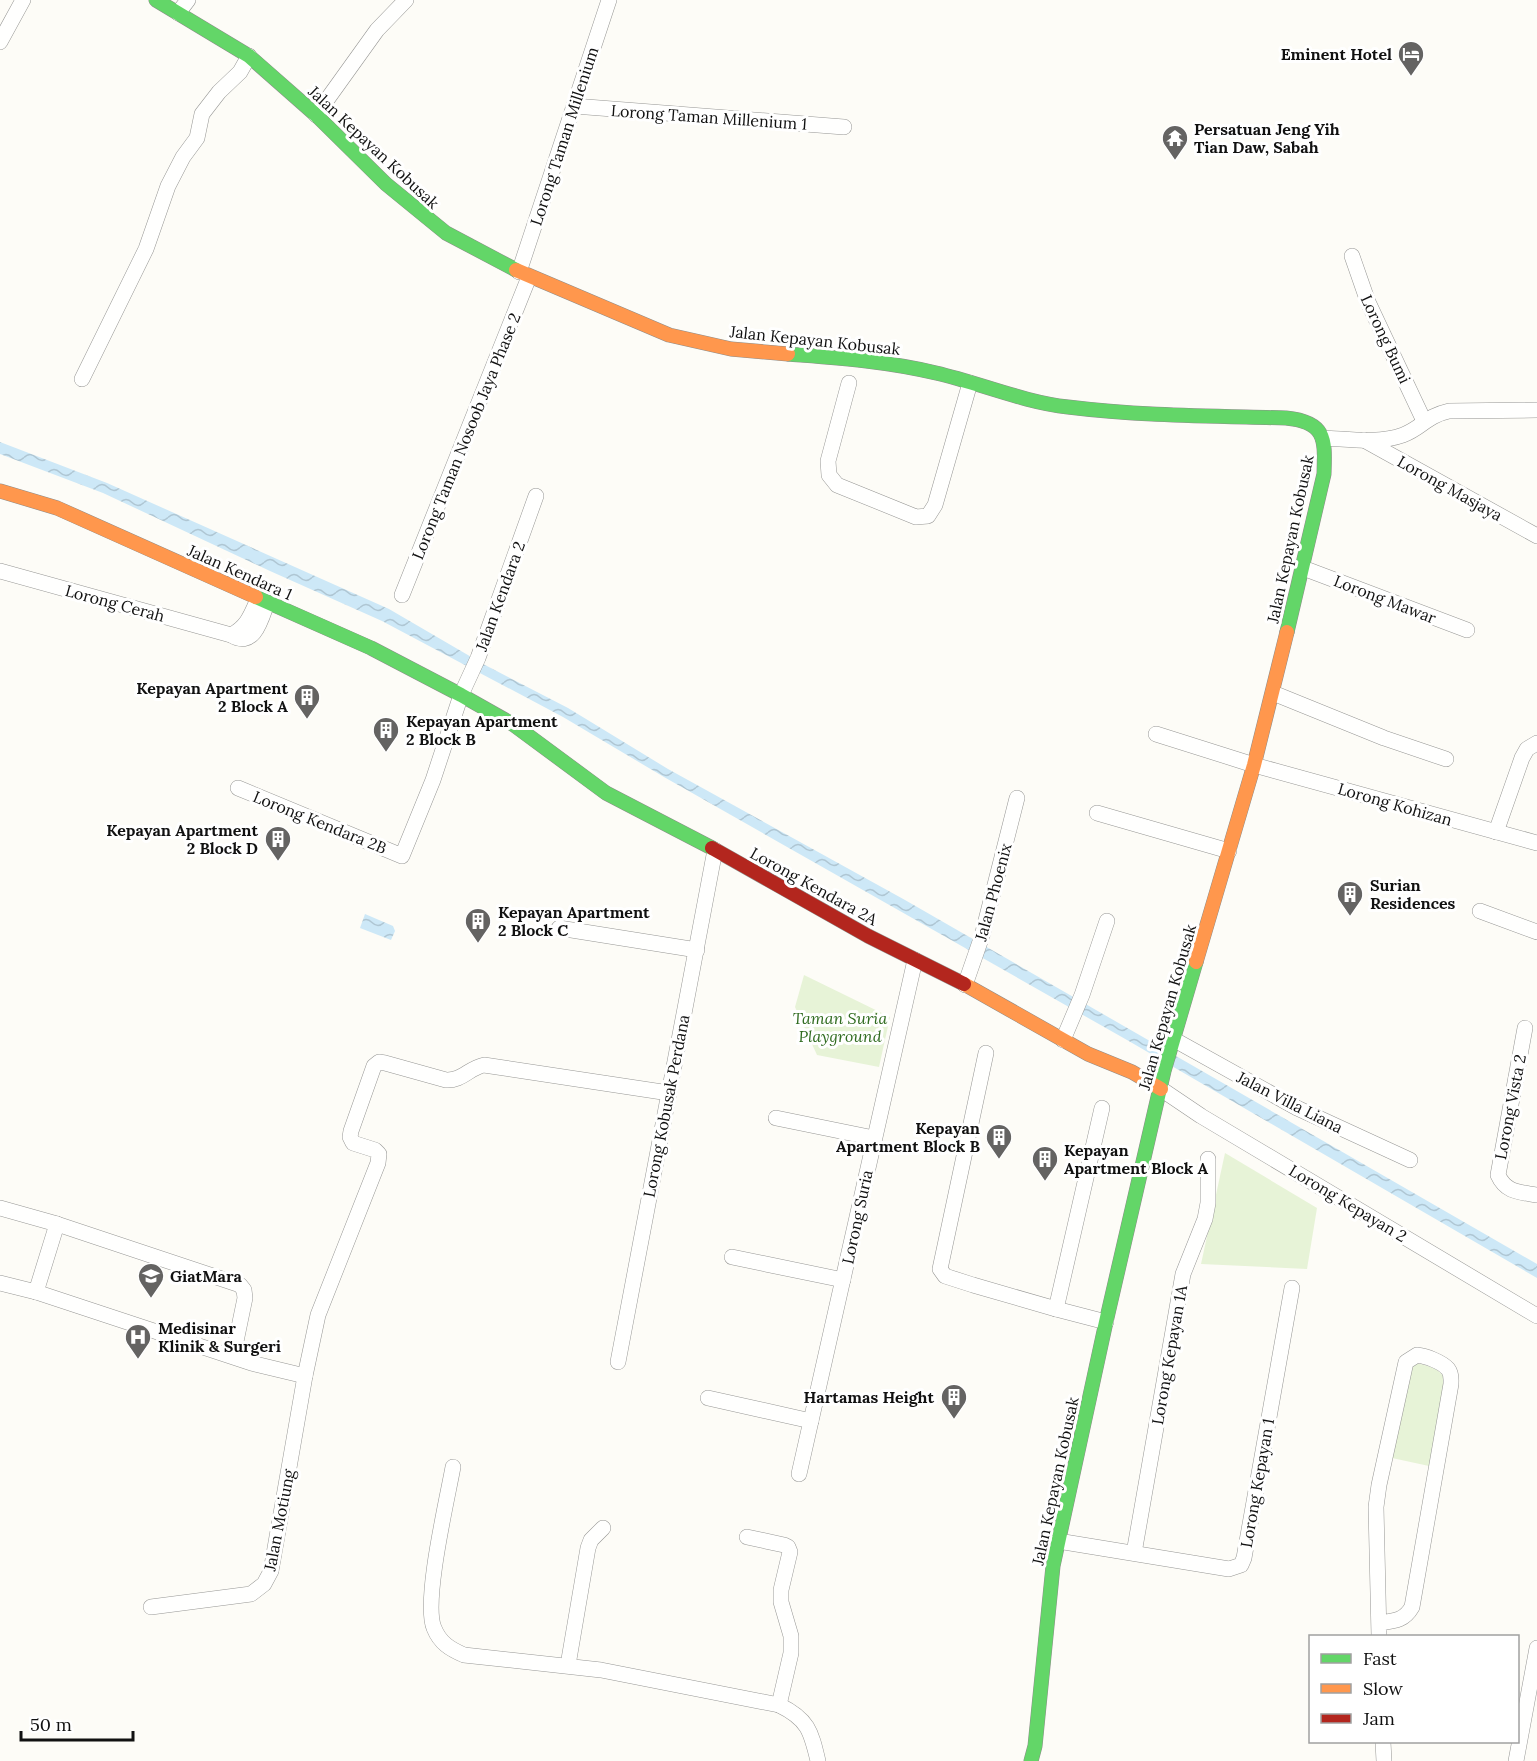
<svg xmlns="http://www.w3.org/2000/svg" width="1537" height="1761" font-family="Lora,serif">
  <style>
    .park { fill: #e7f3d7 }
    .water { fill: url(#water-waves) }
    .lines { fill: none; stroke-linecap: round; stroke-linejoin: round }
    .street-casing { stroke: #979795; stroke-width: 16 }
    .fast-casing { stroke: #8e8d8b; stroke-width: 15 }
    .slow-casing { stroke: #8e8d8b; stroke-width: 15 }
    .jam-casing { stroke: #8e8d8b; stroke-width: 15 }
    .street { stroke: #fffffe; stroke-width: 15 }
    .fast { stroke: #63d668; stroke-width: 14 }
    .slow { stroke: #ff974d; stroke-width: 14 }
    .jam { stroke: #b3261e; stroke-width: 14 }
    .labels { text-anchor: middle; stroke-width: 6; stroke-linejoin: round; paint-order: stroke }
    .poi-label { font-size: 16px; font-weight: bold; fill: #111; stroke: #fff; text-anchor: start }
    .street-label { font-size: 16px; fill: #111; stroke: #fff }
    .park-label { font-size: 16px; font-style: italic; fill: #2f6b1f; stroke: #fff }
  </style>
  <defs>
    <pattern id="water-waves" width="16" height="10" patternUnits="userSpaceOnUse" patternTransform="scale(1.5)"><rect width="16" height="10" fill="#cde8f7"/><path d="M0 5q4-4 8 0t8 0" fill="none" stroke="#afc6d3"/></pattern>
  </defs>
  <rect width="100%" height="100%" fill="#fdfcf7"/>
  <g class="park">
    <polygon points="804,975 890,1017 879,1067 817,1055 795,1007"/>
    <polygon points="1225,1153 1317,1208 1307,1269 1201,1264"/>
    <path d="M1414 1363C1426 1365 1441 1368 1446 1381L1429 1466 1392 1458 1411 1365Z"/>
  </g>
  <g class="water">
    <polygon points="0,442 107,483 389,609 485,665 568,708 668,769 905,900 1537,1264 1537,1278 1127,1040 664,777 563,717 382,621 270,571 103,493 0,454"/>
    <polygon points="365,914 393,926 395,931 391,940 360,928"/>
  </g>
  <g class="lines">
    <g class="street-casing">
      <g id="street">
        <polyline points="178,13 188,0"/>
        <polyline points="0,42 23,0"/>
        <polyline points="574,106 844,127"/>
        <polyline points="316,115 377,30 406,0"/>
        <polyline points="1352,256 1368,302 1424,421"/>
        <polyline points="519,272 609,0"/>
        <polyline points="82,379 146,249 168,186 183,157 197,138 202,114 219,92 240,72 249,56"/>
        <polyline points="849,383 828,461 829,475 837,485 916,517 928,516 935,505 970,383"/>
        <path d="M1323 438C1349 439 1378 444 1403 435 1422 428 1426 416 1449 411L1537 410"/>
        <polyline points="1364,440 1537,536"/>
        <polyline points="1303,568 1467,630"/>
        <path d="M0 571 231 635C254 649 261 620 267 603"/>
        <polyline points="402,595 529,277"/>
        <path d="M231 635C247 627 251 615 258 599"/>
        <polyline points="1273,693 1384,738 1446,759"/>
        <polyline points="1156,734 1254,765 1537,843"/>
        <polyline points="238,788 402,856 433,780 461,695 478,658 536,496"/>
        <polyline points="1097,813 1229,851"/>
        <polyline points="1496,832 1522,758 1527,749 1537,743"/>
        <polyline points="1480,911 1537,932"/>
        <polyline points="559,928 697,950"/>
        <polyline points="965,985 982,936 1017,798"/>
        <path d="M1525 1028 1498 1175C1506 1193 1520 1192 1537 1195"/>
        <polyline points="1173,1039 1297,1108 1410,1160"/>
        <polyline points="1063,1040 1082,995 1107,921"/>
        <polyline points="986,1053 940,1269 945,1276 973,1285 1056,1309 1106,1322"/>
        <polyline points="1161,1089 1201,1116 1537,1316"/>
        <polyline points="776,1118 874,1138"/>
        <polyline points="0,1208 57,1224 240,1285 244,1290 245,1298 233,1356"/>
        <polyline points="732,1257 843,1280"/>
        <polyline points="0,1283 36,1292 251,1363 305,1376"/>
        <polyline points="36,1292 57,1224"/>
        <polyline points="1056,1309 1102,1108"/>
        <polyline points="618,1362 715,850"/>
        <polyline points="708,1398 811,1421"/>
        <path d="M453 1467C447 1500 423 1602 434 1628 440 1643 450 1649 464 1655L601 1670 779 1705C808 1719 811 1731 818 1761"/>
        <polyline points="799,1474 915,960"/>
        <polyline points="747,1537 784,1545 788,1547 790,1552 781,1590 781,1602 791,1636 791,1653 779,1705"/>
        <polyline points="1058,1541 1229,1569 1241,1565 1244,1558 1292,1288"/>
        <polyline points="1134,1553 1183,1274 1205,1219 1208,1203 1208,1159"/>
        <path d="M151 1607 251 1594 264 1584 271 1571 305 1376 318 1315 378 1163 379 1154 375 1150 353 1143 350 1137 351 1131 374 1066 379 1062 385 1063 446 1080C462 1081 469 1068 484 1065L669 1093"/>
        <path d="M1379 1623C1394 1621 1404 1621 1412 1607L1451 1384C1451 1379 1452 1374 1448 1369 1442 1362 1426 1356 1417 1355L1406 1362 1379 1485 1376 1507 1379 1636"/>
        <polyline points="568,1665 588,1548 591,1540 603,1528"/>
        <polyline points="1383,1742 1384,1761"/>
        <polyline points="1516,1761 1537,1648"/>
      </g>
    </g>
    <g class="fast-casing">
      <g id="fast">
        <polyline points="156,0 249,56 316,115 386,184 446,233 516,270"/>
        <path d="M788 354C838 358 886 361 936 373 980 383 1023 402 1068 407 1140 416 1214 416 1286 418 1327 422 1325 440 1324 474L1287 632"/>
        <polyline points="256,597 371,648 461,695 514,725 606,793 712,848"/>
        <polyline points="1031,1761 1035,1746 1053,1566 1106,1322 1164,1071 1196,962"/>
      </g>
    </g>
    <g class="slow-casing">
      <g id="slow">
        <polyline points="516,270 669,335 731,349 788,354"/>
        <polyline points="0,491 57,508 256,597"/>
        <polyline points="1196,962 1254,765 1287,632"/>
        <polyline points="964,984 1088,1054 1132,1072 1161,1089"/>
      </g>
    </g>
    <g class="jam-casing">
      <polyline id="jam" points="712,848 868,936 964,984"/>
    </g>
    <use href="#street" class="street"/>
    <use href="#fast" class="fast"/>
    <use href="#slow" class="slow"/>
    <use href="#jam" class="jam"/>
  </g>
  <defs>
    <g id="hotel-pin" transform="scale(1.35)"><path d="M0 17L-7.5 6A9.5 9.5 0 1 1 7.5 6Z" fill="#646362" stroke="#fff"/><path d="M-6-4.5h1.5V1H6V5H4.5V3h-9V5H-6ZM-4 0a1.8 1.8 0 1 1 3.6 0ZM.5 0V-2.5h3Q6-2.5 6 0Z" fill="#fff"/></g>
    <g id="temple-pin" transform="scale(1.35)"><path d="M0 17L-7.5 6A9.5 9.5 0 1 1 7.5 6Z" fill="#646362" stroke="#fff"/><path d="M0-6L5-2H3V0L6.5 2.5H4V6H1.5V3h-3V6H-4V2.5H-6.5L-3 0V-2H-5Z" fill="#fff"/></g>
    <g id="building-pin" transform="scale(1.35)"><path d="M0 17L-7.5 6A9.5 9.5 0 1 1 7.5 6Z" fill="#646362" stroke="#fff"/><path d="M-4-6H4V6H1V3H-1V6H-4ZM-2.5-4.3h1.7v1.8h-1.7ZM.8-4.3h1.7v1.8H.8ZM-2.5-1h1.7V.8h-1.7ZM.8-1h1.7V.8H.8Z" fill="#fff"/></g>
    <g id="school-pin" transform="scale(1.35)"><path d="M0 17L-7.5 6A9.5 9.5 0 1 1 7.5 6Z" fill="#646362" stroke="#fff"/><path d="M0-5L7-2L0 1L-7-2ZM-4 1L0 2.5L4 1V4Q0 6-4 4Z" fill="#fff"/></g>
    <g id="hospital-pin" transform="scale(1.35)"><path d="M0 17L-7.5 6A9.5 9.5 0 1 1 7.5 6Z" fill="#646362" stroke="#fff"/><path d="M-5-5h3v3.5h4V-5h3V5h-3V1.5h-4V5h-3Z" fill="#fff"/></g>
  </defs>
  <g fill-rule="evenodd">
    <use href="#hotel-pin" x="1411" y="54"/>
    <use href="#temple-pin" x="1175" y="138"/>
    <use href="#building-pin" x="307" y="697"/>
    <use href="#building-pin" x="386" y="730"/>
    <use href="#building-pin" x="278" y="839"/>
    <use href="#building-pin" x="1350" y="894"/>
    <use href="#building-pin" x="478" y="921"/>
    <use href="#building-pin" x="999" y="1137"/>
    <use href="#building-pin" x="1045" y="1159"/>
    <use href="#school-pin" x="151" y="1276"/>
    <use href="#hospital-pin" x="138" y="1337"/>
    <use href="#building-pin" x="954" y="1397"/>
  </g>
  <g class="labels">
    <g class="poi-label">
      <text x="1392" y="60" text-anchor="end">Eminent Hotel</text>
      <text x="1194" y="135">Persatuan Jeng Yih<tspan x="1194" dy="18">Tian Daw, Sabah</tspan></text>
      <text x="288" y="694" text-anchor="end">Kepayan Apartment<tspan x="288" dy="18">2 Block A</tspan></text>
      <text x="406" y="727">Kepayan Apartment<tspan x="406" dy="18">2 Block B</tspan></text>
      <text x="258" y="836" text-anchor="end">Kepayan Apartment<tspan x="258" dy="18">2 Block D</tspan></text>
      <text x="1370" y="891">Surian<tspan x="1370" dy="18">Residences</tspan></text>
      <text x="498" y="918">Kepayan Apartment<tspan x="498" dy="18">2 Block C</tspan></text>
      <text x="980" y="1134" text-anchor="end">Kepayan<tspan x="980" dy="18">Apartment Block B</tspan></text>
      <text x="1064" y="1156">Kepayan<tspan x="1064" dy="18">Apartment Block A</tspan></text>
      <text x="170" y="1282">GiatMara</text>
      <text x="158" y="1334">Medisinar<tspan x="158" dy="18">Klinik &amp; Surgeri</tspan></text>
      <text x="934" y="1403" text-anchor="end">Hartamas Height</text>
    </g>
    <g class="street-label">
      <text transform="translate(709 117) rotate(4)" y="6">Lorong Taman Millenium 1</text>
      <text transform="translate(564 136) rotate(-72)" y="6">Lorong Taman Millenium</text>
      <text transform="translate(374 147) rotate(43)" y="6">Jalan Kepayan Kobusak</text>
      <text transform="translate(1386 339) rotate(65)" y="6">Lorong Bumi</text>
      <text transform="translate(815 340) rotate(6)" y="6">Jalan Kepayan Kobusak</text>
      <text transform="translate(466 436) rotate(-68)" y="6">Lorong Taman Nosoob Jaya Phase 2</text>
      <text transform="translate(1450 488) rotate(29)" y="6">Lorong Masjaya</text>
      <text transform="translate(1290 539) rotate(-78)" y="6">Jalan Kepayan Kobusak</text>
      <text transform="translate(240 572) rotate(24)" y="6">Jalan Kendara 1</text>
      <text transform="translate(500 596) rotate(-70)" y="6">Jalan Kendara 2</text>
      <text transform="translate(1385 599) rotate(21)" y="6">Lorong Mawar</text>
      <text transform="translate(115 603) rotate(15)" y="6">Lorong Cerah</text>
      <text transform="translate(1395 804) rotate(16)" y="6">Lorong Kohizan</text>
      <text transform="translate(320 822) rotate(22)" y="6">Lorong Kendara 2B</text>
      <text transform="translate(814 886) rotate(29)" y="6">Lorong Kendara 2A</text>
      <text transform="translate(993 892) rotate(-75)" y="6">Jalan Phoenix</text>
      <text transform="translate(1167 1007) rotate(-74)" y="6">Jalan Kepayan Kobusak</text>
      <text transform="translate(1290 1102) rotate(27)" y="6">Jalan Villa Liana</text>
      <text transform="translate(666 1106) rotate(-79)" y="6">Lorong Kobusak Perdana</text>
      <text transform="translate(1510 1107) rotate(-79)" y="6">Lorong Vista 2</text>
      <text transform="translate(1348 1203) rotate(31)" y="6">Lorong Kepayan 2</text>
      <text transform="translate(857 1217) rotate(-78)" y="6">Lorong Suria</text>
      <text transform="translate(1169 1355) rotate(-80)" y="6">Lorong Kepayan 1A</text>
      <text transform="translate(1055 1481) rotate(-78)" y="6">Jalan Kepayan Kobusak</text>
      <text transform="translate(1257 1483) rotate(-80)" y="6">Lorong Kepayan 1</text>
      <text transform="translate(279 1520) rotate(-79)" y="6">Jalan Motiung</text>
    </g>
    <g class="park-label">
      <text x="840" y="1024">Taman Suria<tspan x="840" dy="18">Playground</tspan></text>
    </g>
  </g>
  <rect x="1309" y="1635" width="210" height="108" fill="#ffffff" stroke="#a0a0a0" stroke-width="1.5"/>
  <rect x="1321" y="1654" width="30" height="9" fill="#63d668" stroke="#a0a0a0" stroke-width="1.5"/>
  <text x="1363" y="1665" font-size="18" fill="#111111">Fast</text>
  <rect x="1321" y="1684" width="30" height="9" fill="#ff974d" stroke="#a0a0a0" stroke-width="1.5"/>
  <text x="1363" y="1695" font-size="18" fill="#111111">Slow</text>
  <rect x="1321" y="1714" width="30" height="9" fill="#b3261e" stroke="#a0a0a0" stroke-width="1.5"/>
  <text x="1363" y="1725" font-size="18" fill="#111111">Jam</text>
  <path d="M21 1731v9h112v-9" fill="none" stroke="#111111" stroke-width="3"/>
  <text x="30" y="1731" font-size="18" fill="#111111" stroke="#ffffff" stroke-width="4.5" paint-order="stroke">50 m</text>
</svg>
